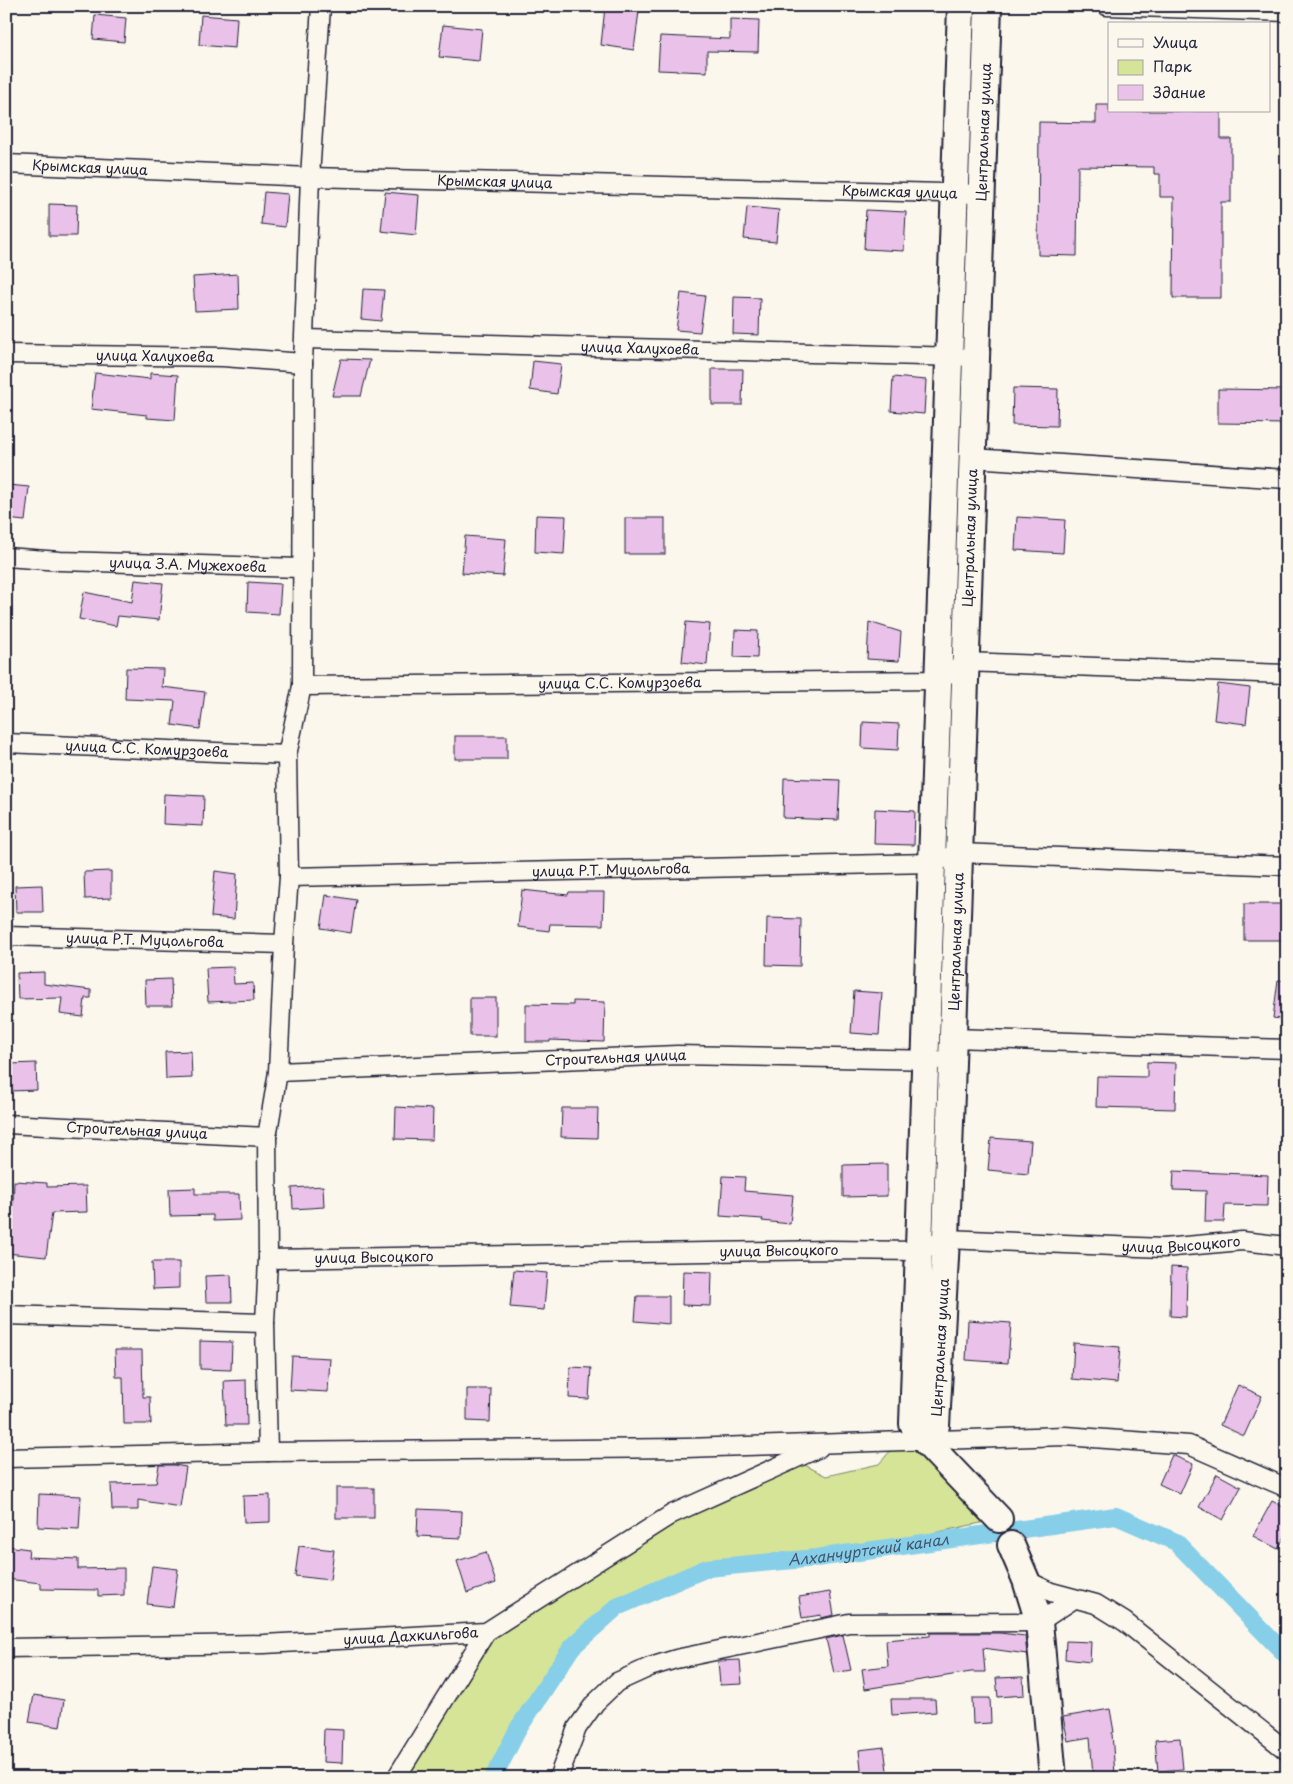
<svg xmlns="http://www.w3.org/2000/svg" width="1293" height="1784" font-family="'Playpen Sans',sans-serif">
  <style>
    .green { fill: #d6e497; stroke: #7c8369 }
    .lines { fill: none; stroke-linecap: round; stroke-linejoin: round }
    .canal { stroke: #87cee9; stroke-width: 18 }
    .building { fill: #e9c1e9; stroke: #22223b }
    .street-casing { stroke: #22223b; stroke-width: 21 }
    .secondary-casing { stroke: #22223b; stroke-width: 30 }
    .street { stroke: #fbf7ec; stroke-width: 18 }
    .secondary { stroke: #fbf7ec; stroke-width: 26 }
    .labels { text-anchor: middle; stroke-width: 4.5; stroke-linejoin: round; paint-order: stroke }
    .street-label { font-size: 14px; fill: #22223b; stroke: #fbf7ec }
    .water-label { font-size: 15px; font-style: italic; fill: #40566f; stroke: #fbf7ec }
  </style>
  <rect width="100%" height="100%" fill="#fbf7ec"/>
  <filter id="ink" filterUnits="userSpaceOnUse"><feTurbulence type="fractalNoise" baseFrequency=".02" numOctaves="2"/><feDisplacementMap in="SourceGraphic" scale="10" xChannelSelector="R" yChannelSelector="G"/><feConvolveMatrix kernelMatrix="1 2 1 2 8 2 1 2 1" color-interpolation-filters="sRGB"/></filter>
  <g filter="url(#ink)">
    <polygon class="green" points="892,1449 910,1449 930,1457 990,1521 816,1558 706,1568 617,1607 572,1647 518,1729 492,1778 396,1778 486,1632 672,1514 801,1463 826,1476 879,1464"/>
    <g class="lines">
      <path class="canal" id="s1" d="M493 1778 518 1729 572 1647 617 1607 707 1568 816 1558 1116 1516 1176 1542 1287 1656"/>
    </g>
    <g class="building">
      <polygon points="605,7 639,11 634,50 601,45"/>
      <polygon points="95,15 126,18 124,42 93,39"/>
      <polygon points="201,15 237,18 235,48 199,45"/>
      <polygon points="730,19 759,20 758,52 707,51 707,72 658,70 660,36 730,39"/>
      <polygon points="443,25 482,29 479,61 439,57"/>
      <polygon points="1096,105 1109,105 1109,111 1221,111 1221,139 1231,139 1231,202 1221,202 1221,298 1173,298 1174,197 1160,197 1160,174 1154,174 1154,167 1078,166 1077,256 1038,255 1039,122 1096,123"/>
      <polygon points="264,192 288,194 285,227 261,224"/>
      <polygon points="385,192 419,195 416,235 381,231"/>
      <polygon points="49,204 77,205 76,236 49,236"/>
      <polygon points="747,207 779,210 776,242 744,239"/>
      <polygon points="866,210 906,212 904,251 864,249"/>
      <polygon points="238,274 239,309 195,311 193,277"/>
      <polygon points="363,289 384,290 381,321 361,319"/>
      <polygon points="681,293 705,296 700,332 676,330"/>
      <polygon points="734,297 760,298 759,335 733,334"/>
      <polygon points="341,359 370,360 361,396 332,396"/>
      <polygon points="533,361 561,364 557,394 530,390"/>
      <polygon points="712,369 743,369 742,405 712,405"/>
      <polygon points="95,373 150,379 150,373 178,375 175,420 147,418 147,415 91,409"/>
      <polygon points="893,377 926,380 924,414 891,411"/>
      <polygon points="1013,388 1058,389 1057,426 1012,425"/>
      <polygon points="1218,389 1287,390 1287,424 1218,423"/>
      <polygon points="8,485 29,487 25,521 6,519"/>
      <polygon points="536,515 566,516 564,554 535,552"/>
      <polygon points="1017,517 1065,520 1063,553 1015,550"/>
      <rect x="625" y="518" width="40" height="36"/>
      <polygon points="465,536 506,539 503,576 462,573"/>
      <polygon points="135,580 163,583 159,620 118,616 116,626 79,619 84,592 132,602"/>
      <polygon points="248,582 281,584 279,614 247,612"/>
      <polygon points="686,622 710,624 707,665 682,662"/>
      <polygon points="869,622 901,632 899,661 867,659"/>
      <polygon points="735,630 758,631 757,658 734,657"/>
      <polygon points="126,668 163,669 162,687 205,692 200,729 172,725 175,701 125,699"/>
      <polygon points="1218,684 1250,688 1246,724 1214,720"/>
      <polygon points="863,722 899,724 898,750 862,748"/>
      <rect x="455" y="736" width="52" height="23"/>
      <polygon points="784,778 840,780 838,820 783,818"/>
      <polygon points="164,794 204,796 203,826 163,824"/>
      <polygon points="875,809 915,811 914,845 874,844"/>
      <polygon points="111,871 111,898 85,899 84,872"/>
      <polygon points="215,871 237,874 234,919 211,917"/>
      <polygon points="42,885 43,912 16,912 15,886"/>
      <polygon points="522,890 568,895 569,892 604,892 603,925 550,924 549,931 518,927"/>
      <polygon points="326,895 356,900 351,933 321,928"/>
      <rect x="1244" y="904" width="40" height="36"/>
      <polygon points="767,918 801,919 800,966 766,965"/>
      <polygon points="233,967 234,984 253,983 254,1000 208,1002 206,968"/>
      <polygon points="44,972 44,984 91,990 91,998 85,998 83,1017 60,1014 62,998 18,999 17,973"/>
      <polygon points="171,979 172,1006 146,1006 145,980"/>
      <polygon points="1278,980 1287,981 1287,1020 1273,1018"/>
      <polygon points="854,991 882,993 879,1035 851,1033"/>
      <rect x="470" y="998" width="26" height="38"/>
      <polygon points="573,1001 605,1002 604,1042 550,1040 550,1042 526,1042 526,1004 573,1005"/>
      <polygon points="191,1051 192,1078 166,1079 165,1052"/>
      <polygon points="1147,1062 1176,1063 1175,1109 1096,1107 1097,1076 1147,1077"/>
      <polygon points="36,1063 37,1090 10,1091 10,1064"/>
      <polygon points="396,1107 433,1109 432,1140 395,1139"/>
      <polygon points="562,1108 598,1108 597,1138 561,1137"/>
      <polygon points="991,1138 1031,1141 1028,1174 988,1170"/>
      <polygon points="887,1164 887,1196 843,1197 843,1165"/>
      <polygon points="1174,1171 1268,1175 1267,1206 1225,1205 1224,1222 1205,1222 1206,1191 1173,1190"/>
      <polygon points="723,1176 745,1177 744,1191 793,1195 790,1224 762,1221 763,1219 720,1216"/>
      <polygon points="14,1181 47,1183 47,1187 86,1186 87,1212 52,1213 46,1257 6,1253 10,1223 12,1223"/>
      <polygon points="323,1186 324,1207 293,1209 292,1188"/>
      <polygon points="195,1188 195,1194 239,1194 240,1220 213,1221 213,1215 170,1216 169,1189"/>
      <polygon points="152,1262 179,1262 179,1288 153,1289"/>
      <polygon points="1171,1267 1187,1268 1186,1317 1170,1316"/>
      <polygon points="514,1270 547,1273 544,1310 510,1307"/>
      <polygon points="683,1271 712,1272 711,1306 682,1305"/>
      <polygon points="231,1275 232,1302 206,1302 205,1276"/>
      <polygon points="637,1296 669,1296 669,1324 635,1321"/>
      <polygon points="968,1320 1011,1323 1008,1363 966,1360"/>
      <polygon points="200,1341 232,1342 231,1370 200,1369"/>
      <polygon points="1074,1343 1120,1347 1117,1383 1072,1379"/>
      <polygon points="115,1350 142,1350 143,1397 150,1397 151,1424 124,1424 123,1377 116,1377"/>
      <polygon points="292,1356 330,1358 328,1392 290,1390"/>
      <polygon points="570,1367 591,1368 589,1399 569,1398"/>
      <polygon points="246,1380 247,1425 226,1425 224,1381"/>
      <polygon points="1238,1385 1262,1396 1244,1436 1220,1425"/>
      <polygon points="467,1389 491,1389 490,1422 467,1421"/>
      <polygon points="1172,1455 1193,1464 1180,1494 1159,1484"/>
      <polygon points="159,1465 174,1465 186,1467 180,1507 138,1500 138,1510 112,1510 111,1484 156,1483"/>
      <polygon points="1217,1474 1241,1487 1223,1520 1199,1507"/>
      <rect x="336" y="1488" width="38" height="30"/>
      <polygon points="39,1494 81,1496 79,1529 38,1527"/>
      <polygon points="270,1495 270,1522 244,1523 243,1496"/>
      <polygon points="1272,1501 1287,1509 1287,1533 1278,1549 1253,1536"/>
      <polygon points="418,1509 462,1511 461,1538 417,1536"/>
      <polygon points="6,1546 29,1549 28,1557 78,1559 78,1569 124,1568 124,1595 98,1596 98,1590 41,1589 41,1583 6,1579"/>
      <polygon points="299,1546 334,1550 330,1580 295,1576"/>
      <polygon points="486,1552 496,1583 467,1593 457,1561"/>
      <polygon points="152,1566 178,1569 173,1607 147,1604"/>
      <polygon points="830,1592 834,1615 821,1618 821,1615 802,1618 799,1597"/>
      <polygon points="930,1633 1000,1633 1025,1636 1027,1654 983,1648 985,1672 971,1672 865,1689 862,1669 888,1666 886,1640 930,1636"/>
      <polygon points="843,1635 851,1670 834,1673 826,1639"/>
      <polygon points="1066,1641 1091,1642 1090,1662 1065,1659"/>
      <polygon points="740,1660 742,1684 720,1685 718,1661"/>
      <polygon points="1023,1677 1024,1695 998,1697 996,1678"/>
      <polygon points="34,1695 64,1700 60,1727 29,1722"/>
      <polygon points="972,1698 990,1698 991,1723 973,1724"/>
      <polygon points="891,1699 935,1699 936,1712 892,1715"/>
      <polygon points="1110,1709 1114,1732 1112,1733 1115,1775 1093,1776 1090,1737 1068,1741 1063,1717"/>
      <polygon points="324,1729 343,1730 342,1763 323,1762"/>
      <polygon points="1180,1738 1183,1769 1158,1771 1155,1740"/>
      <polygon points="884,1747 888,1778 862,1778 859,1750"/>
    </g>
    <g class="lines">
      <g class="street-casing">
        <g id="street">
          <polyline points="1107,6 1287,12"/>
          <path id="s2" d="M6 164 310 177 982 194"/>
          <path id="s3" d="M305 339 960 357"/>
          <path id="s4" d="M6 354 223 357 303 363"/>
          <polyline points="973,458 1287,479"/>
          <path id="s5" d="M6 557 60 561 301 568"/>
          <path id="s6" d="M302 686 939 680 965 662 1287 674"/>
          <path id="s7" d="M6 743 287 755"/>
          <path id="s8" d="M289 877 932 863 959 853 1287 866"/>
          <path id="s9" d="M6 936 284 944"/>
          <polyline points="952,1038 1287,1049"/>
          <path id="s10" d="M278 1072 677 1055 937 1060"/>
          <path id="s11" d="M6 1124 267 1137"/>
          <path id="s12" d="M268 1259 829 1250 919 1251 946 1239 1163 1248 1242 1241 1287 1246"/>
          <polyline points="6,1315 265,1323"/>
          <polyline points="268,1452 265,1323 268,1259 267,1137 278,1072 284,944 289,877 287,755 302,686 303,363 310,177 321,6"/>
          <polyline points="6,1458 268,1452 685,1448 1065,1436 1189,1445 1287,1488"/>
          <polyline points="1026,1580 1051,1592 1096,1604 1125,1622 1287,1751"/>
          <path id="s13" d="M6 1648 264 1644 486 1632 672 1514 819 1448"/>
          <polyline points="396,1778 486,1632"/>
          <polyline points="558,1778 577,1728 595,1703 617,1682 650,1667 676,1659 849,1623 1039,1622 1074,1599"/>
        </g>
      </g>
      <g class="secondary-casing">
        <g id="secondary">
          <path id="s14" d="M961 6 913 1424 924 1429 936 1426 946 1239 988 6"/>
          <polyline points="924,1429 924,1440 999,1519"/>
          <polyline points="1011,1545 1026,1580 1039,1622 1053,1778"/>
        </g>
      </g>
      <use href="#street" class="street"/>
      <use href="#secondary" class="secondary"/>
    </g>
  </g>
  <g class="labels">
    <g class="street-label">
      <text dy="5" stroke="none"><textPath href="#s14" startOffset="2738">Центральная улица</textPath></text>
      <text dy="5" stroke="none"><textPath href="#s2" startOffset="84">Крымская улица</textPath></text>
      <text dy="5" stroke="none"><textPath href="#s2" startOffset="489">Крымская улица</textPath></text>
      <text dy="5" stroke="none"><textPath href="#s2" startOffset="894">Крымская улица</textPath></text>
      <text dy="5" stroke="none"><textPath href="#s3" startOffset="335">улица Халухоева</textPath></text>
      <text dy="5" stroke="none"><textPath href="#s4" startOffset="149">улица Халухоева</textPath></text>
      <text dy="5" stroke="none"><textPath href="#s14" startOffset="2332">Центральная улица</textPath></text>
      <text dy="5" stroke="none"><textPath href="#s5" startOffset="182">улица З.А. Мужехоева</textPath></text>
      <text dy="5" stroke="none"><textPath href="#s6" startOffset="318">улица С.С. Комурзоева</textPath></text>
      <text dy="5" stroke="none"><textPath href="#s7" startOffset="141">улица С.С. Комурзоева</textPath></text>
      <text dy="5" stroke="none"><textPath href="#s8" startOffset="322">улица Р.Т. Муцольгова</textPath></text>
      <text dy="5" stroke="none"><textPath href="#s9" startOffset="139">улица Р.Т. Муцольгова</textPath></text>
      <text dy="5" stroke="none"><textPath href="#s14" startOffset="1928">Центральная улица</textPath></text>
      <text dy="5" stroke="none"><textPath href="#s10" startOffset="338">Строительная улица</textPath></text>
      <text dy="5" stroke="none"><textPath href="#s11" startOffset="131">Строительная улица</textPath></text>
      <text dy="5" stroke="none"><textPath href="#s12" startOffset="916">улица Высоцкого</textPath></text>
      <text dy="5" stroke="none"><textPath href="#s12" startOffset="511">улица Высоцкого</textPath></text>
      <text dy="5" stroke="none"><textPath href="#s12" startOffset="106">улица Высоцкого</textPath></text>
      <text dy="5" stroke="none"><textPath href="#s14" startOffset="1522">Центральная улица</textPath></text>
      <text dy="5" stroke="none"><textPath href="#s13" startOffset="405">улица Дахкильгова</textPath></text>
    </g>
    <g class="water-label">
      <text dy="5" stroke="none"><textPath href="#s1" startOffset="474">Алханчуртский канал</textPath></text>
    </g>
  </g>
  <rect width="1293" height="1784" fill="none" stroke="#fbf7ec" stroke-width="25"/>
  <rect x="12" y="12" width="1268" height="1759" fill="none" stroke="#22223b" stroke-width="2" filter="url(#ink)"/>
  <rect x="1108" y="22" width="162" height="90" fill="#fbf7ec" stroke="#a4a2a5"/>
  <rect x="1118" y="39" width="25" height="8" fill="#fbf7ec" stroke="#a4a2a5"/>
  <text x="1153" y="48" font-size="15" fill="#22223b">Улица</text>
  <rect x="1118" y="60" width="25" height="15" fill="#d6e497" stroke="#a4a2a5"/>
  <text x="1153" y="72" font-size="15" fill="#22223b">Парк</text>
  <rect x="1118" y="85" width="25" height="15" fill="#e9c1e9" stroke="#a4a2a5"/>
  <text x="1153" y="98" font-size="15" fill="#22223b">Здание</text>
</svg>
